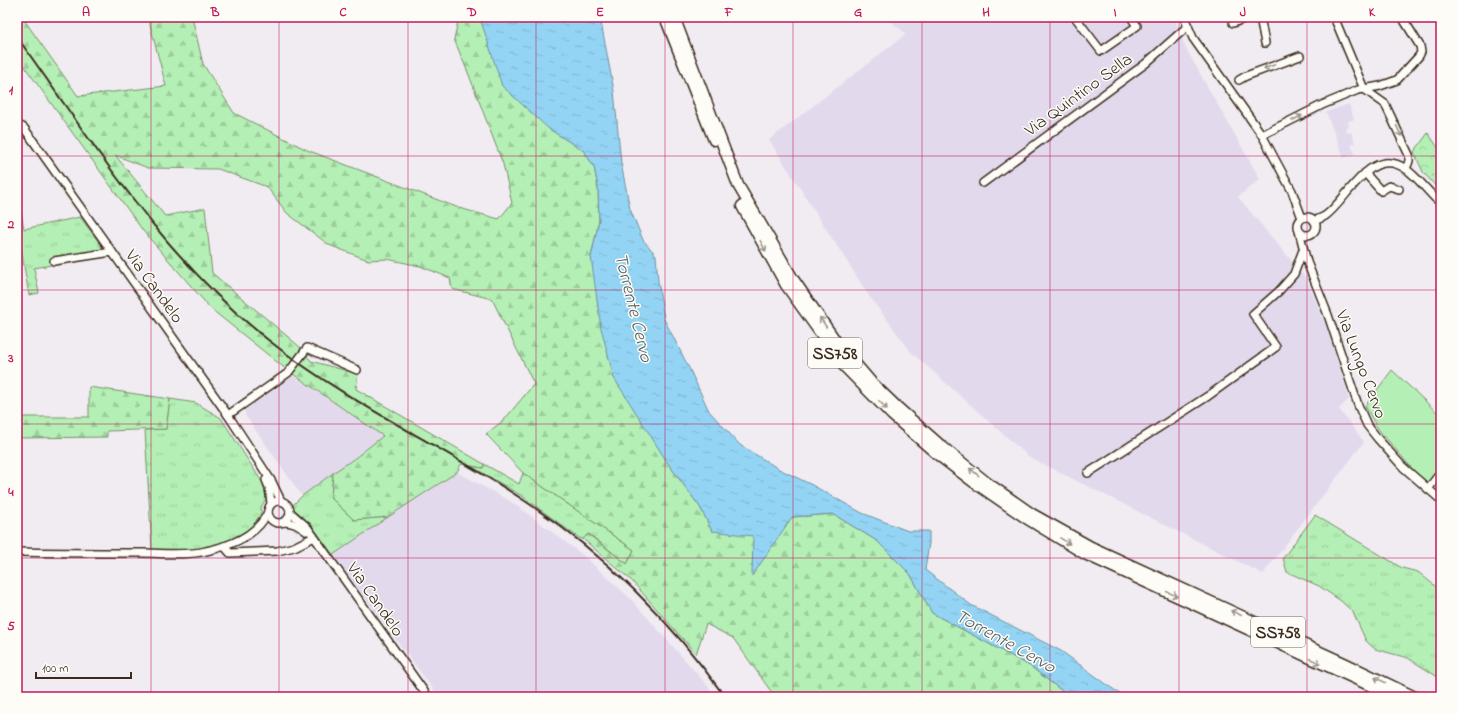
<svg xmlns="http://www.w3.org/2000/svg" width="1458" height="714" font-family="'Indie Flower',sans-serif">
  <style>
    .built { fill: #e3d9ec }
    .grass { fill: url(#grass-tufts); stroke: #788d6a }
    .forest { fill: url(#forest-firs); stroke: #788d6a }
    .park { fill: url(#park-crowns); stroke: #788d6a }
    .pitch { fill: #b4f0b5; stroke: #788d6a }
    .water { fill: url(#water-ripples); stroke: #70909e }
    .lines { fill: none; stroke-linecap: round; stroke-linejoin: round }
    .minor-casing { stroke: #3b2a1e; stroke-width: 10 }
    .highway-casing { stroke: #3b2a1e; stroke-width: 13 }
    .minor { stroke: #fdfcf7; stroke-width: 7 }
    .highway { stroke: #fdfcf7; stroke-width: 10 }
    .rail { stroke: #3b2a1e; stroke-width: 2 }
    .oneway { stroke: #9c938a }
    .grid { fill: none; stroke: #c2185b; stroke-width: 1; stroke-opacity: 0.55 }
    .labels { text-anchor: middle; stroke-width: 3; stroke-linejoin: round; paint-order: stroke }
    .shield { fill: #fdfcf7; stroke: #75695f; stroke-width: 1 }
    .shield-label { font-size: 17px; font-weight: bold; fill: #3b2a1e }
    .street-label { font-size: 18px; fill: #3b2a1e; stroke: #fdfcf7 }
    .water-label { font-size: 19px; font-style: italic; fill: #555d5e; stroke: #fdfcf7 }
    .neatline { fill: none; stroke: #c2185b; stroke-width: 1.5 }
    .grid-label { font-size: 13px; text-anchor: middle; font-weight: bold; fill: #c2185b }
  </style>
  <defs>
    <pattern id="grass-tufts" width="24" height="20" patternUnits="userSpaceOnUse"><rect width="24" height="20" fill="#b4f0b5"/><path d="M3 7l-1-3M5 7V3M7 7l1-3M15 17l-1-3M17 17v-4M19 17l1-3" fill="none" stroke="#9cce9b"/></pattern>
    <pattern id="forest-firs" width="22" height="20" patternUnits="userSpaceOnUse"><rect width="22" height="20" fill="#b4f0b5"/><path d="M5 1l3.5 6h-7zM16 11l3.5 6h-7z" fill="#9cce9b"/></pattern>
    <pattern id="park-crowns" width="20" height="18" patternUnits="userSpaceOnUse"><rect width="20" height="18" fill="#b4f0b5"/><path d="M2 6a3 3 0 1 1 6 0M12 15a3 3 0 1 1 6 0" fill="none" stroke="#9cce9b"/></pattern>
    <pattern id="water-ripples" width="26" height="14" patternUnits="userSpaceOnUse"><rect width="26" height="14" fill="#93d4f4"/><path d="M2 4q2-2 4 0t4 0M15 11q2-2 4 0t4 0" fill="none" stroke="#80b6d1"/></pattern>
  </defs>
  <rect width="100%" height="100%" fill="#f1ecf2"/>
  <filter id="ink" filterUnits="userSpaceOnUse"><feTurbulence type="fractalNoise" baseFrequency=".025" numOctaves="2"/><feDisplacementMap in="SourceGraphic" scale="8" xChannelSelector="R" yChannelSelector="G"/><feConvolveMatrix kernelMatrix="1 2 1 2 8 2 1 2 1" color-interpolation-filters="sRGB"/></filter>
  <g filter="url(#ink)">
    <g class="built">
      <polygon points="885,17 1174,17 1185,47 1260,179 1238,197 1306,278 1327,327 1349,399 1339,409 1364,442 1263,574 1029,457 912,353 869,296 769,140 906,34"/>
      <polygon points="1349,104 1354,119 1348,122 1349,126 1345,128 1348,133 1351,132 1355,143 1351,145 1355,154 1344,158 1326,112"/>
      <polygon points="293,376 384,436 302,496 245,415 245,410"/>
      <polygon points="457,472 515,504 584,556 630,598 708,686 715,697 439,697 333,555 388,517"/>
    </g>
    <g class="grass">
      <polygon points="21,211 24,229 80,217 101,245 103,256 34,268 39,293 29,295 21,248 17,248 17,212"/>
      <path d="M170 399 196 403 221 418 262 482 265 491 266 499 261 507V515L256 520 257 523C239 537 217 548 194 550 180 551 166 550 152 550L145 430 166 429Z"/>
      <polygon points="484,464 519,484 523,473 634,550 627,564 589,534 583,539 579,538 522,496 471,466 483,468"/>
      <polygon points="333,473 331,498 354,520 388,517 333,555 311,524 294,509 293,505 302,496"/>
      <polygon points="1315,515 1402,568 1418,572 1440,590 1441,679 1408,658 1375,649 1366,641 1353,612 1341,601 1319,586 1287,572 1283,558"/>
    </g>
    <g class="forest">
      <polygon points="17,17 22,17 78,96 166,86 148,17 192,17 203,64 234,113 307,150 459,208 499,219 512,203 503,164 469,75 454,39 459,17 481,17 481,21 549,129 584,151 594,167 598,187 599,220 591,257 669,465 700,507 712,531 792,517 833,514 877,541 910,574 932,613 1030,666 1070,697 775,697 733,638 706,624 696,654 632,581 583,539 588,534 627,564 634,550 523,473 486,434 504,420 534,384 492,299 452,289 450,278 420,266 387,259 368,260 329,245 287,213 267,187 218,169 148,168 115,155 165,216 205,208 212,273 300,347 311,361 358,374 356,389 484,464 483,468 461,464 457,472 388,517 354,520 331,498 333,473 355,458 383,436 287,370 211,309 144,232 17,56"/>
      <polygon points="89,387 170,399 166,429 107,431 107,437 17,438 17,417 89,417"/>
    </g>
    <polygon class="park" points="1428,133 1441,152 1441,192 1423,172 1414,152"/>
    <polygon class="pitch" points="1392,370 1441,416 1441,468 1429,484 1416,473 1378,429 1365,406"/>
    <polygon class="water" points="481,17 600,17 614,91 621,163 630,209 643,240 656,255 658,281 664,319 689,368 709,411 740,445 779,469 812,485 862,513 908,531 929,531 929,543 925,570 971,605 1061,651 1124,697 1070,697 1030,666 932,613 910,574 877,541 833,514 792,517 752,576 753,536 712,531 700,507 669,465 614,378 601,328 591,257 599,220 598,187 594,167 584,151 549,129 502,86 481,21"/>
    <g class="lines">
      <g class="minor-casing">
        <g id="minor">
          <polyline points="1075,17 1101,51 1137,26 1131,17"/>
          <polyline points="1184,17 1193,38 1262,135 1292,191 1302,218"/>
          <polyline points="1260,17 1265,43"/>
          <polyline points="1334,17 1364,89 1380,86 1397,80 1419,56 1421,52 1420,46 1402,17"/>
          <polyline points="1233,23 1248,17"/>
          <polyline points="1239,80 1246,76 1300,56"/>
          <polyline points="17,124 24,128 228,415 272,482 281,501"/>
          <polyline points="1262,135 1322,105 1358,90 1364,89 1385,104 1409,155 1409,161 1406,169"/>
          <polyline points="1365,173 1381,191 1389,186 1399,189"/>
          <polyline points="983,183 1145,64 1188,26"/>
          <circle cx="1307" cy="226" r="9"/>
          <path d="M1314 221C1318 219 1322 218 1325 216 1348 200 1370 144 1406 169 1417 177 1426 189 1436 199L1441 202"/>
          <polyline points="1299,231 1307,262 1328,315 1358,405 1367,425 1378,439 1403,467 1441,500"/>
          <polyline points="54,261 112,252"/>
          <polyline points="228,415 288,373 307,348 357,370"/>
          <polyline points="1088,473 1208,396 1276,347 1253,314 1279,291 1294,274 1303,250"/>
          <polyline points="266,480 269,487 271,503"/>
          <polyline points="1428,489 1441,472"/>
          <circle cx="279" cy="512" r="11"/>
          <polyline points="290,512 307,527 428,697"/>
          <path d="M283 522C293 522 298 525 306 531"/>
          <polyline points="224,546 230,553 277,551 294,547 314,537"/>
          <path d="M17 552C59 553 100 553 142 553 163 553 185 556 206 551 230 546 257 536 268 512"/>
        </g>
      </g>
      <g class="highway-casing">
        <g id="highway">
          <polyline points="665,17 714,140"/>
          <polyline points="674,17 738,185 793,279 835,340 871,382 898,408 940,445 986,482 1032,514 1091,547 1344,663 1415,697"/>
          <polyline points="742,206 786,285 844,366 892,415 937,454 975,483 1026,518 1085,554 1395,697"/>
        </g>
      </g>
      <use href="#minor" class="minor"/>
      <use href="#highway" class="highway"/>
      <path class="rail" d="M17 37C93 143 163 257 267 339 347 403 441 445 525 501 603 553 671 621 725 697"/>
    </g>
    <defs><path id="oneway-shaft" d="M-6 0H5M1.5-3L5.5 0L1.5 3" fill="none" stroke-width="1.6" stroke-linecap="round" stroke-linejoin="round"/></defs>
    <g class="oneway">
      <use href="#oneway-shaft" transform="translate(1269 67) rotate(159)"/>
      <use href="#oneway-shaft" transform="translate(1297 118) rotate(-27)"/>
      <use href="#oneway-shaft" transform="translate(1399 131) rotate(65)"/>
      <use href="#oneway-shaft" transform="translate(763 246) rotate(62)"/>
      <use href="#oneway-shaft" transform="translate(823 322) rotate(-124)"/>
      <use href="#oneway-shaft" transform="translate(883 405) rotate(45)"/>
      <use href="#oneway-shaft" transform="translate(974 472) rotate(-142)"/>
      <use href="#oneway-shaft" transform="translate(1065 541) rotate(31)"/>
      <use href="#oneway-shaft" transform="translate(1172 594) rotate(25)"/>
      <use href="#oneway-shaft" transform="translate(1236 613) rotate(-155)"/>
      <use href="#oneway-shaft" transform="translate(1315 661) rotate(25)"/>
      <use href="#oneway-shaft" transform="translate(1380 680) rotate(-155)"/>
    </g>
  </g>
  <path class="grid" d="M151 17V697M279 17V697M408 17V697M536 17V697M665 17V697M793 17V697M922 17V697M1050 17V697M1179 17V697M1307 17V697M17 156H1441M17 290H1441M17 424H1441M17 558H1441"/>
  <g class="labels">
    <g class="shield">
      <rect x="808" y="338" width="54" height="30" rx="3"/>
      <rect x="1251" y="617" width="54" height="30" rx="3"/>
    </g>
    <g class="shield-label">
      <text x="835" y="359">SS758</text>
      <text x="1278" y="638">SS758</text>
    </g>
    <g class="street-label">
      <text transform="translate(1078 94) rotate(-36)" y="6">Via Quintino Sella</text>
      <text transform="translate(155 286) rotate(54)" y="6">Via Candelo</text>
      <text transform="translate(1362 364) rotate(69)" y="6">Via Lungo Cervo</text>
      <text transform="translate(376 599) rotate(55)" y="6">Via Candelo</text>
    </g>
    <g class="water-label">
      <text transform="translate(635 307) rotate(76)" y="7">Torrente Cervo</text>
      <text transform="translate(1006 640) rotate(29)" y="7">Torrente Cervo</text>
    </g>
  </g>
  <rect width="1458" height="714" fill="none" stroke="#fdfcf7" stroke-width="44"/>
  <path d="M36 672v6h95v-6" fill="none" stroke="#3b2a1e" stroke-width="2"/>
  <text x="42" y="672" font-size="12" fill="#3b2a1e" stroke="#fdfcf7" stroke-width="3" paint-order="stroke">100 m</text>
  <rect x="22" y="22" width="1414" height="670" class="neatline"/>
  <g class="grid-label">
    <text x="86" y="16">A</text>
    <text x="215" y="16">B</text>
    <text x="343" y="16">C</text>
    <text x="472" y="16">D</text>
    <text x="600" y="16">E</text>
    <text x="729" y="16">F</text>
    <text x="858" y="16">G</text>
    <text x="986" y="16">H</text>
    <text x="1115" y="16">I</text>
    <text x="1243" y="16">J</text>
    <text x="1372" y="16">K</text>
    <text x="11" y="94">1</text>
    <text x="11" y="228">2</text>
    <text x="11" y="362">3</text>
    <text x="11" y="496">4</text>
    <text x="11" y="630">5</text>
  </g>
</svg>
